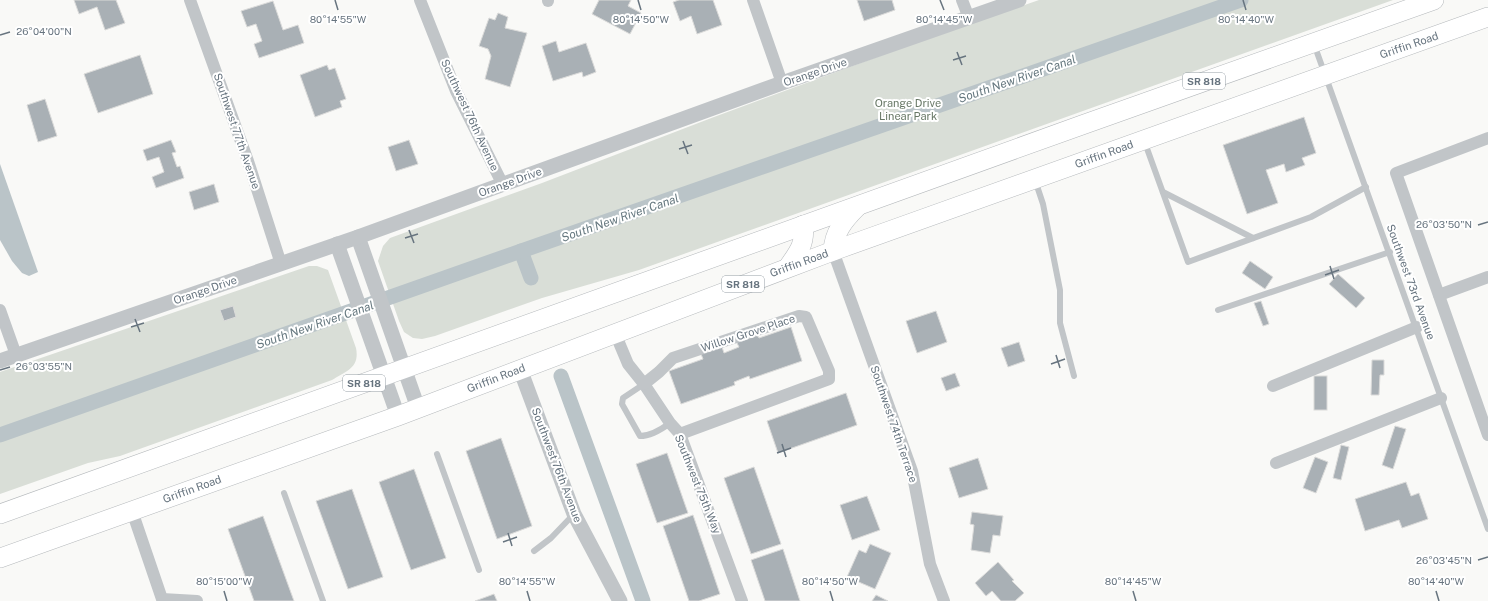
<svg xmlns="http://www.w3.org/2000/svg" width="1488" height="601" font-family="'Public Sans',sans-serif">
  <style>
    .green { fill: #d9ded7 }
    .water { fill: #bac4c8 }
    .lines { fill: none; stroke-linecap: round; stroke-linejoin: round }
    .canal { stroke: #bac4c8; stroke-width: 15 }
    .building { fill: #a9b0b5; stroke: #dbdbda }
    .primary-casing { stroke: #b5b9bc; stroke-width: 20 }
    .service { stroke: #c1c5c8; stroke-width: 6 }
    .minor { stroke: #c1c5c8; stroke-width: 12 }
    .tertiary { stroke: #c1c5c8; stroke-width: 15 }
    .primary { stroke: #fff; stroke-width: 19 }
    .ticks { fill: none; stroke: #67747f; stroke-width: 1.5 }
    .labels { text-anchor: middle; stroke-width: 4; stroke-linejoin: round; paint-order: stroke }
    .shield { fill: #fff; stroke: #959ea5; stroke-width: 1 }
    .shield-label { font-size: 10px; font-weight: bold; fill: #67747f }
    .street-label { font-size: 11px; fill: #67747f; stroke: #fff }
    .park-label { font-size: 11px; fill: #687866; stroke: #fff }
    .water-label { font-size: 12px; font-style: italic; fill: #677980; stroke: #fff }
    .ticks-label { font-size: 10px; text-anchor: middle; fill: #67747f; stroke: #fff; stroke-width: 4; stroke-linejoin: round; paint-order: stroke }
  </style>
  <rect width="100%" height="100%" fill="#f9f9f7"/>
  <g class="green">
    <polygon points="1039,0 1393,0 639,270 542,298 435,336 422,339 413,338 404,332 399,321 378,261 383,246 390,238 542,183 714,117 888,53"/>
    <path d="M309 266H317L328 270 356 348C360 368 346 371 332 380L120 456 88 463 0 494V372Z"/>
  </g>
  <polygon class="water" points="0,164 38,272 29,276 22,273 12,261 0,240"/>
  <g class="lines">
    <g class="canal">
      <polyline points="521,251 531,278"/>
      <polyline points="561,376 643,601"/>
      <polyline points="0,435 521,251 1241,0"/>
    </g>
  </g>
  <g class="building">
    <polygon points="74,0 116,0 125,23 105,30 97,7 79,14"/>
    <polygon points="599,0 631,0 628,6 641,13 630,34 592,14"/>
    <polygon points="679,0 713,0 722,25 697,34 691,16 680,21 673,2"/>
    <polygon points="857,0 892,0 895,10 864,21"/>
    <polygon points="273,1 283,30 298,25 304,43 259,58 254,44 262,41 256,24 247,27 241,11"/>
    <polygon points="498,13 508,17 505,28 527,33 510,87 485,79 491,56 488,49 479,46 489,18 495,20"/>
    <polygon points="556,41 559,52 586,43 596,72 583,77 582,72 553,81 542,46"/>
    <polygon points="140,55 153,94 98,113 84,74"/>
    <polygon points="327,65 329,70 335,68 346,99 340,101 342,107 315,117 300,75"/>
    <polygon points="45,99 57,136 38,142 27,105"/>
    <polygon points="1304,117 1316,153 1302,158 1305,165 1286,172 1284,164 1266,170 1278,203 1247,214 1223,145"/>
    <polygon points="171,140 176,152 172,153 177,167 180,166 184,178 156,188 152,177 164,172 159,157 147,161 143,150"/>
    <polygon points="409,140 418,164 396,171 388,147"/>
    <polygon points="214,184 219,202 194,210 189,192"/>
    <polygon points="1250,261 1273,277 1265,289 1242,273"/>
    <polygon points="1338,274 1365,298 1356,308 1329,284"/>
    <polygon points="1261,301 1269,324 1263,326 1254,303"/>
    <polygon points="233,306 236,317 224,321 220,310"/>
    <polygon points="936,311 947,342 917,353 906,321"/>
    <polygon points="791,327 802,361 750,379 749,376 734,382 735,385 681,404 669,371 703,359 701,354 722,347 724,353 739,347 736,341 757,334 759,338"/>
    <polygon points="1019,342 1025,361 1008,367 1001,348"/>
    <polygon points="1372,360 1384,360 1384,375 1380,375 1379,395 1371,395"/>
    <polygon points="955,373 960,386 946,391 941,378"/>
    <rect x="1314" y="376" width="13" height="34"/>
    <polygon points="846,393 857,425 778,453 767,421"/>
    <polygon points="1395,426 1406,429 1393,469 1382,465"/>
    <polygon points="501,438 532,526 497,539 466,451"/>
    <polygon points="1341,445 1349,447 1341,480 1333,478"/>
    <polygon points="667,453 688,513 657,523 636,464"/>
    <polygon points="1315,457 1328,462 1316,493 1303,488"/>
    <polygon points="978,458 988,489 959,498 949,468"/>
    <polygon points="754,467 781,544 751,554 724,478"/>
    <polygon points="414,469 446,558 411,570 379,482"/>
    <polygon points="1406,482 1411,496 1419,493 1428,519 1402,528 1399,520 1365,531 1355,499"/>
    <polygon points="352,489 383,577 348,589 316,501"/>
    <polygon points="867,496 880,530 852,540 840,505"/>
    <polygon points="972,512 1003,516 1000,536 993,535 990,553 971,550 974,525 970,524"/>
    <polygon points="693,515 720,594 699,601 689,601 663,526"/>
    <polygon points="263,516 294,601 254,601 228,529"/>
    <polygon points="870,544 891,553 875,589 847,577 859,550 866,553"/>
    <polygon points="783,549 800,601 765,601 751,560"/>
    <polygon points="998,562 1014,580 1012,581 1024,593 1015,601 1001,601 992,591 986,596 975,583"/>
    <polygon points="494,594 497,601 475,601"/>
    <polygon points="876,595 888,601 872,601"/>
  </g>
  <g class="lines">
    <g class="primary-casing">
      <g id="primary">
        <path d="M833 251C834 232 844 220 857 207"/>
        <path d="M788 267C798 253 806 243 803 225"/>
        <polyline points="0,514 1082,125 1434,0"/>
        <polyline points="0,558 398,416 833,251 1488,17"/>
      </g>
    </g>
    <g class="service">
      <polyline points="1314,44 1488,529"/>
      <polyline points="1145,143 1188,262 1311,217 1366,187"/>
      <polyline points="1035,180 1043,204 1060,290 1060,323 1074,376"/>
      <polyline points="1163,192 1253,238"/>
      <polyline points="1218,310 1390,252"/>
      <path d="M644 384 623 398 622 404 640 436C651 436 662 429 670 423"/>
      <polyline points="437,454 479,570"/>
      <polyline points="284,493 323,601"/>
      <polyline points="534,551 551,538 574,514"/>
    </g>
    <g class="minor">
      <polyline points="190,0 248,161 281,264"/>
      <polyline points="420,0 456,91 503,185"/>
      <polyline points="548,0 548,1"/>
      <polyline points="753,0 782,83"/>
      <polyline points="962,0 969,18"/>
      <polyline points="1488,138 1396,173 1488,435"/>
      <polyline points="833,251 912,471 930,564 944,601"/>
      <polyline points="1439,295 1488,277"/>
      <polyline points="0,310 16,355"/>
      <polyline points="615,333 628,364 644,384 670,423 680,434 742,601"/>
      <polyline points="644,384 659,372 673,358 799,316 806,317 829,371 829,379 680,434"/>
      <polyline points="1273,386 1417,327"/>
      <polyline points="1276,463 1441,398"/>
      <polyline points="132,511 162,599 197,601"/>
    </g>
    <g class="tertiary">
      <polyline points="358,237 418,408"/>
      <polyline points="337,244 398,416"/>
      <polyline points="0,361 358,237 782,83 1019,0"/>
      <polyline points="520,369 574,514 620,601"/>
    </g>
    <use href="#primary" class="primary"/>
  </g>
  <path class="ticks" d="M335 0 338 10M638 0 641 10M940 0 944 10M1243 0 1246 10M0 35 10 32M957 52 962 65M953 60 966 56M683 141 688 154M679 149 692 145M1478 225 1488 222M409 230 414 243M405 238 418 234M1330 266 1334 279M1325 275 1339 270M135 319 140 332M131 327 144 323M1056 355 1060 368M1051 364 1065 359M0 370 10 367M782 444 786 457M777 453 791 448M508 533 512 546M503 542 517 537M1478 560 1488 557M224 591 227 601M527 591 530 601M830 591 833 601M1133 591 1136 601M1436 591 1439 601"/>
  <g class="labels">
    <g class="shield">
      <rect x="1183" y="73" width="42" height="16" rx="3"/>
      <rect x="722" y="276" width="42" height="16" rx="3"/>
      <rect x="343" y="375" width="42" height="16" rx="3"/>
    </g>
    <g class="shield-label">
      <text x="1204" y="85">SR 818</text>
      <text x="743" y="288">SR 818</text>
      <text x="364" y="387">SR 818</text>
    </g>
    <g class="street-label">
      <text transform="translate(1409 45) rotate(-19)" y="4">Griffin Road</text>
      <text transform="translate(815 72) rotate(-19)" y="4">Orange Drive</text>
      <text transform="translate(470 115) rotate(65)" y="4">Southwest 76th Avenue</text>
      <text transform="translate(237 131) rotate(71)" y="4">Southwest 77th Avenue</text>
      <text transform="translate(1104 154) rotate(-20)" y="4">Griffin Road</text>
      <text transform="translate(510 182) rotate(-20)" y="4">Orange Drive</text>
      <text transform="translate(799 263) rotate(-20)" y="4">Griffin Road</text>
      <text transform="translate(1411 282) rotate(70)" y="4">Southwest 73rd Avenue</text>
      <text transform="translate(205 290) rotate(-19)" y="4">Orange Drive</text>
      <text transform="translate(748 333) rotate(-18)" y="4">Willow Grove Place</text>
      <text transform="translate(496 378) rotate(-21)" y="4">Griffin Road</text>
      <text transform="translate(894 424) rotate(71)" y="4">Southwest 74th Terrace</text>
      <text transform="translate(557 465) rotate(69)" y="4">Southwest 76th Avenue</text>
      <text transform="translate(698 484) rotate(68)" y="4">Southwest 75th Way</text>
      <text transform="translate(192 489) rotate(-20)" y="4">Griffin Road</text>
    </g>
    <g class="park-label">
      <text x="908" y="107">Orange Drive<tspan x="908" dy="13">Linear Park</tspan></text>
    </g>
    <g class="water-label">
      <text transform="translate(1017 79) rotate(-19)" y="4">South New River Canal</text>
      <text transform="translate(620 218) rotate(-19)" y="4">South New River Canal</text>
      <text transform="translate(315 325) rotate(-19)" y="4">South New River Canal</text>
    </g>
  </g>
  <g class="ticks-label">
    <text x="338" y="23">80°14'55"W</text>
    <text x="641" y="23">80°14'50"W</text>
    <text x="944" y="23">80°14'45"W</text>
    <text x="1246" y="23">80°14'40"W</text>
    <text x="44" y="35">26°04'00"N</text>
    <text x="1444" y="228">26°03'50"N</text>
    <text x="44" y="370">26°03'55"N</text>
    <text x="1444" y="564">26°03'45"N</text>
    <text x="224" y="585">80°15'00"W</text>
    <text x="527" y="585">80°14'55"W</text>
    <text x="830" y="585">80°14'50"W</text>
    <text x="1133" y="585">80°14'45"W</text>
    <text x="1436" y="585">80°14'40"W</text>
  </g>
</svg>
